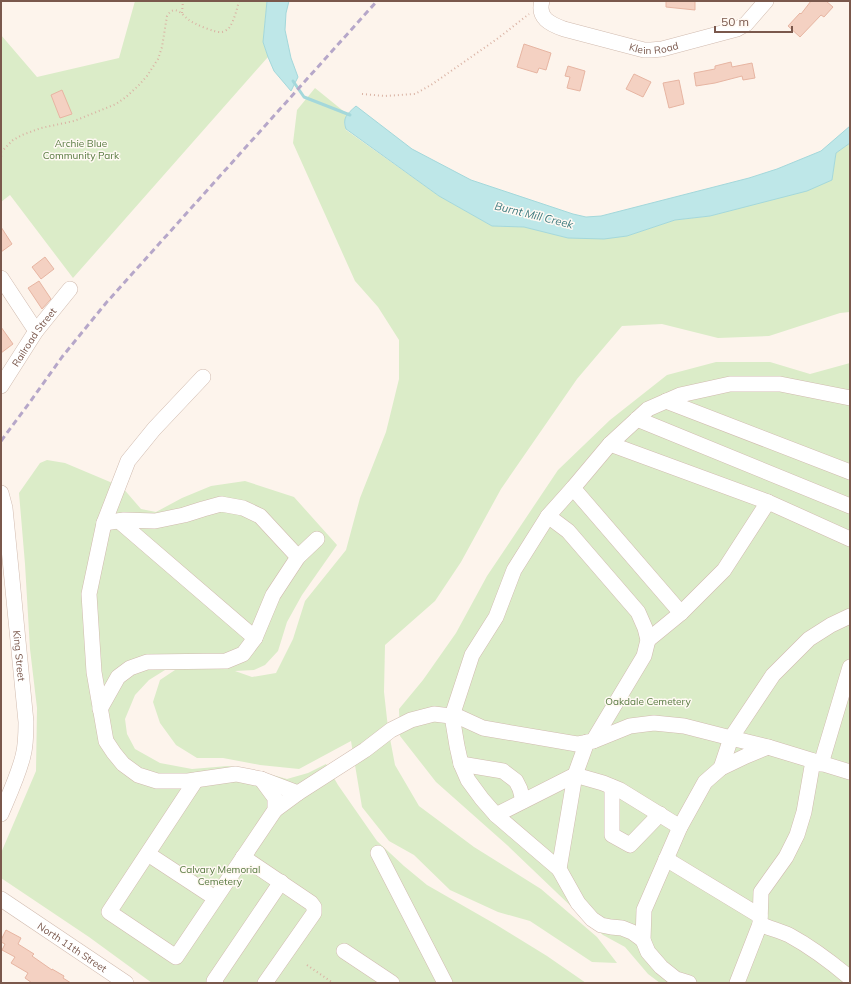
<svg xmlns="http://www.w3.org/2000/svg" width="851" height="984" font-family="Mulish,sans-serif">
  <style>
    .green { fill: #dbecc8 }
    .water { fill: #bee7e8; stroke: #a4d8db }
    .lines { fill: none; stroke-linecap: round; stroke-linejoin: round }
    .stream { stroke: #a4d8db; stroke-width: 3 }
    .building { fill: #f4d1c2; stroke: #e7b5a2 }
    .minor-casing { stroke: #d1bbaf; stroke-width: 16 }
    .path { stroke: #dab3a4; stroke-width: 2; stroke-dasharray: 1 3; stroke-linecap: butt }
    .minor { stroke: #fff; stroke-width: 15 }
    .rail { stroke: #b6a7c9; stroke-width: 3; stroke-dasharray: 6 4; stroke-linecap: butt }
    .labels { text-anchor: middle; stroke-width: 3; stroke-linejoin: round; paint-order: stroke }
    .street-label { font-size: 10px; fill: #7a584c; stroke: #fff9f3 }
    .park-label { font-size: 10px; fill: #587a41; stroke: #fff9f3 }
    .water-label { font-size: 11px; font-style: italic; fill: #3f7b7f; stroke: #fff9f3 }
  </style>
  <rect width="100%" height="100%" fill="#fdf4ec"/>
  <g class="green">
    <polygon points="135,1 267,1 263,42 268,57 73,278 10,195 1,202 1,35 37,77 119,58"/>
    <polygon points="315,88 347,114 344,123 346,130 439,196 492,226 524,227 568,238 627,236 675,220 710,216 832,180 836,153 850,143 850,312 840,313 769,336 718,338 662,324 622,326 577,379 501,489 461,562 435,601 385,645 384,692 388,728 395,765 419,806 474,847 541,889 597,937 617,963 592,962 530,921 498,912 450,890 414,855 389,841 362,807 351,741 299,769 260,765 223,758 197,758 176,745 160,723 153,702 160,680 175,670 165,670 149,680 135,695 125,719 127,734 135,749 160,763 192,769 228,766 265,773 287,779 308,773 326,764 338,785 377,841 404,866 427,885 495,924 547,956 586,983 152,983 89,937 1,878 1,853 36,771 37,708 30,649 25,564 19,493 40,463 47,460 65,463 122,487 141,509 156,512 182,498 211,486 245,481 294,497 337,545 302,595 287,622 278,651 265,665 254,670 235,671 252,677 276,673 293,639 305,601 346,550 360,498 386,432 399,379 399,340 378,307 355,281 293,143 297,110"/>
    <polygon points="716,362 770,362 810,374 850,363 850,983 660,983 648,974 625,947 603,935 578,913 507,845 436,782 400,736 399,709 423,680 456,633 487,576 558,470 610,420 667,375"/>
  </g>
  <g class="water">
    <polygon points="267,1 289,1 286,13 285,30 291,58 298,77 291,91 274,71 268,57 263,42"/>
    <path d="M356 106 412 149 471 180 573 214 586 217 601 216 749 178 777 169 821 151 850 126V143L836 153 832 180 807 191 710 216 675 220 627 236 604 239 568 238 524 227 492 226 439 196 346 129C342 118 347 114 356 106Z"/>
  </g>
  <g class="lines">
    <polyline class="stream" points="293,81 304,97 350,115"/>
  </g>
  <g class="building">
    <polygon points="666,1 695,1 695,10 666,7"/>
    <polygon points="811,1 826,1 833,7 824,17 821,15 800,37 788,26 800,13 801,14"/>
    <polygon points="524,44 551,53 546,70 539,68 537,73 517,67"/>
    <polygon points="731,62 732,67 752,63 755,78 743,80 742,76 715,83 696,86 694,73 715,69 715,66"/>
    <polygon points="568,66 585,71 580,91 567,88 570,77 565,76"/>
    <polygon points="634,74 651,82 643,97 626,89"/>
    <polygon points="679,80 684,104 669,108 663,83"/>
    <polygon points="62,90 72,114 60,118 51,95"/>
    <polygon points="1,227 12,244 1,252"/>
    <polygon points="45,257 54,269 41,279 32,267"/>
    <polygon points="39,281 51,299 42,309 28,288"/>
    <polygon points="1,327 13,344 1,353"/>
    <polygon points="6,930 21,938 18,944 34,954 32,956 52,970 52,969 64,976 63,978 71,983 32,983 25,978 28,973 11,963 15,957 2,950 5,944 1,942 1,940"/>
  </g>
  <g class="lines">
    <g class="minor-casing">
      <g id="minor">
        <path id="s1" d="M542 1C537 18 550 24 564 29L644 50H651L662 49 737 29 746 24 766 1"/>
        <polyline points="1,278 36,331"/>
        <polyline points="203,377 154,429 128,461 104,523 89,594 94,672 106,741 114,753 123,764 138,775 157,781 188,781 236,774 261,779 298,793"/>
        <path id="s2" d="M1 386 36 331 70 289"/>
        <polyline points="666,401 850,472"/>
        <polyline points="637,419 850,506"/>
        <polyline points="610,444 768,502 850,539"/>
        <polyline points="573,488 681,613"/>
        <path id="s3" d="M1 493 5 508 26 722C26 733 26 745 23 756 18 776 9 795 1 814"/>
        <polyline points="548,516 568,531 638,612 645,628 648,640 644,656 593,741"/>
        <polyline points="119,521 255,638"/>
        <polyline points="104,523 124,520 155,521 184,515 203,509 221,504 243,508 260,516 298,557"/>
        <polyline points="648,640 681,613 724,570 768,502"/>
        <polyline points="100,709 118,677 130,668 147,662 226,661 243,654 255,638 273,595 298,557 317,539"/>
        <polyline points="587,742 575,775 559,869 578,903 592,919 601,925 611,927 622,928 632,932 643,940"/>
        <polyline points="461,764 503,771 516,781 520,789 523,801"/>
        <polyline points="821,764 850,667"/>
        <polyline points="721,768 731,738 773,675 809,639 831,625 850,616"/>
        <polyline points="196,780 109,912 176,957 275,810 275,798 261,779"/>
        <polyline points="612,787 612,835 630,845 660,814"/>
        <polyline points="275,810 298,793 365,750 391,730 411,720 434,714 459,717 483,728 577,744 593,741 630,726 654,723 684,726 731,738 768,747 850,772"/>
        <polyline points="496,815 575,775 603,783 620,790 680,827"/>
        <polyline points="378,853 445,983"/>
        <polyline points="148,854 215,898"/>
        <polyline points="243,857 311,903 314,907 314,913 265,983"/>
        <polyline points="666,859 760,916"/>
        <polyline points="559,869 496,815 482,799 468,780 461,764 457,746 452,716 472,655 496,617 514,570 548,516 573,488 610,444 648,409 680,395 730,384 780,384 850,398"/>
        <path id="s4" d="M1 899 126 983"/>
        <path d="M760 924C769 928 780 931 789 935 811 947 831 962 850 978"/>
        <polyline points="344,951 392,983"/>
        <polyline points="216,983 214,981 281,882"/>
        <polyline points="689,983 676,979 661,967 648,952 643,940 644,910 680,827 705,782 721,768 746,756 768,747"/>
        <polyline points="737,983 760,924 761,892 786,857 797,835 804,812 813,761"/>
      </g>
    </g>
    <g class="path">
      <polyline points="182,13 183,1"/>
      <polyline points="362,94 385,96 415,94 431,85 497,39 529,14"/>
      <path d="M1 152 13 140 22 135 41 128 74 121 116 104 126 97 138 86 147 76 158 59 162 47 167 16C175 3 182 15 189 20 194 24 216 33 221 32 224 32 227 30 229 28 234 21 237 9 239 1"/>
      <polyline points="1,156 3,159"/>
      <polyline points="307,965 333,983"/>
    </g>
    <use href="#minor" class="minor"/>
    <polyline class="rail" points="1,441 30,402 62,357 106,303 377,1"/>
  </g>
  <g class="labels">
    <g class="street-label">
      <text dy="4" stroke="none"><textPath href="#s1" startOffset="133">Klein Road</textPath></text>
      <text dy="4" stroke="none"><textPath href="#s2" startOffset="59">Railroad Street</textPath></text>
      <text dy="4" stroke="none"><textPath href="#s3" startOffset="164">King Street</textPath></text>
      <text dy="4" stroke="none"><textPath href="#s4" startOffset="86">North 11th Street</textPath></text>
    </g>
    <g class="park-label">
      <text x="81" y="147">Archie Blue<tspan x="81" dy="12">Community Park</tspan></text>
      <text x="648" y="705">Oakdale Cemetery</text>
      <text x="220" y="873">Calvary Memorial<tspan x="220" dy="12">Cemetery</tspan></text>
    </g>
    <g class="water-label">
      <text transform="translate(534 215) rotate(14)" y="4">Burnt Mill Creek</text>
    </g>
  </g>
  <rect width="851" height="984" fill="none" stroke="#7a584c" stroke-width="4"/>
  <path d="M715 26v6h77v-6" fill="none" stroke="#7a584c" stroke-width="2"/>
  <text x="721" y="26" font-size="12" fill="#7a584c" stroke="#fff9f3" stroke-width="3" paint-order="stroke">50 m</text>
</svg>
